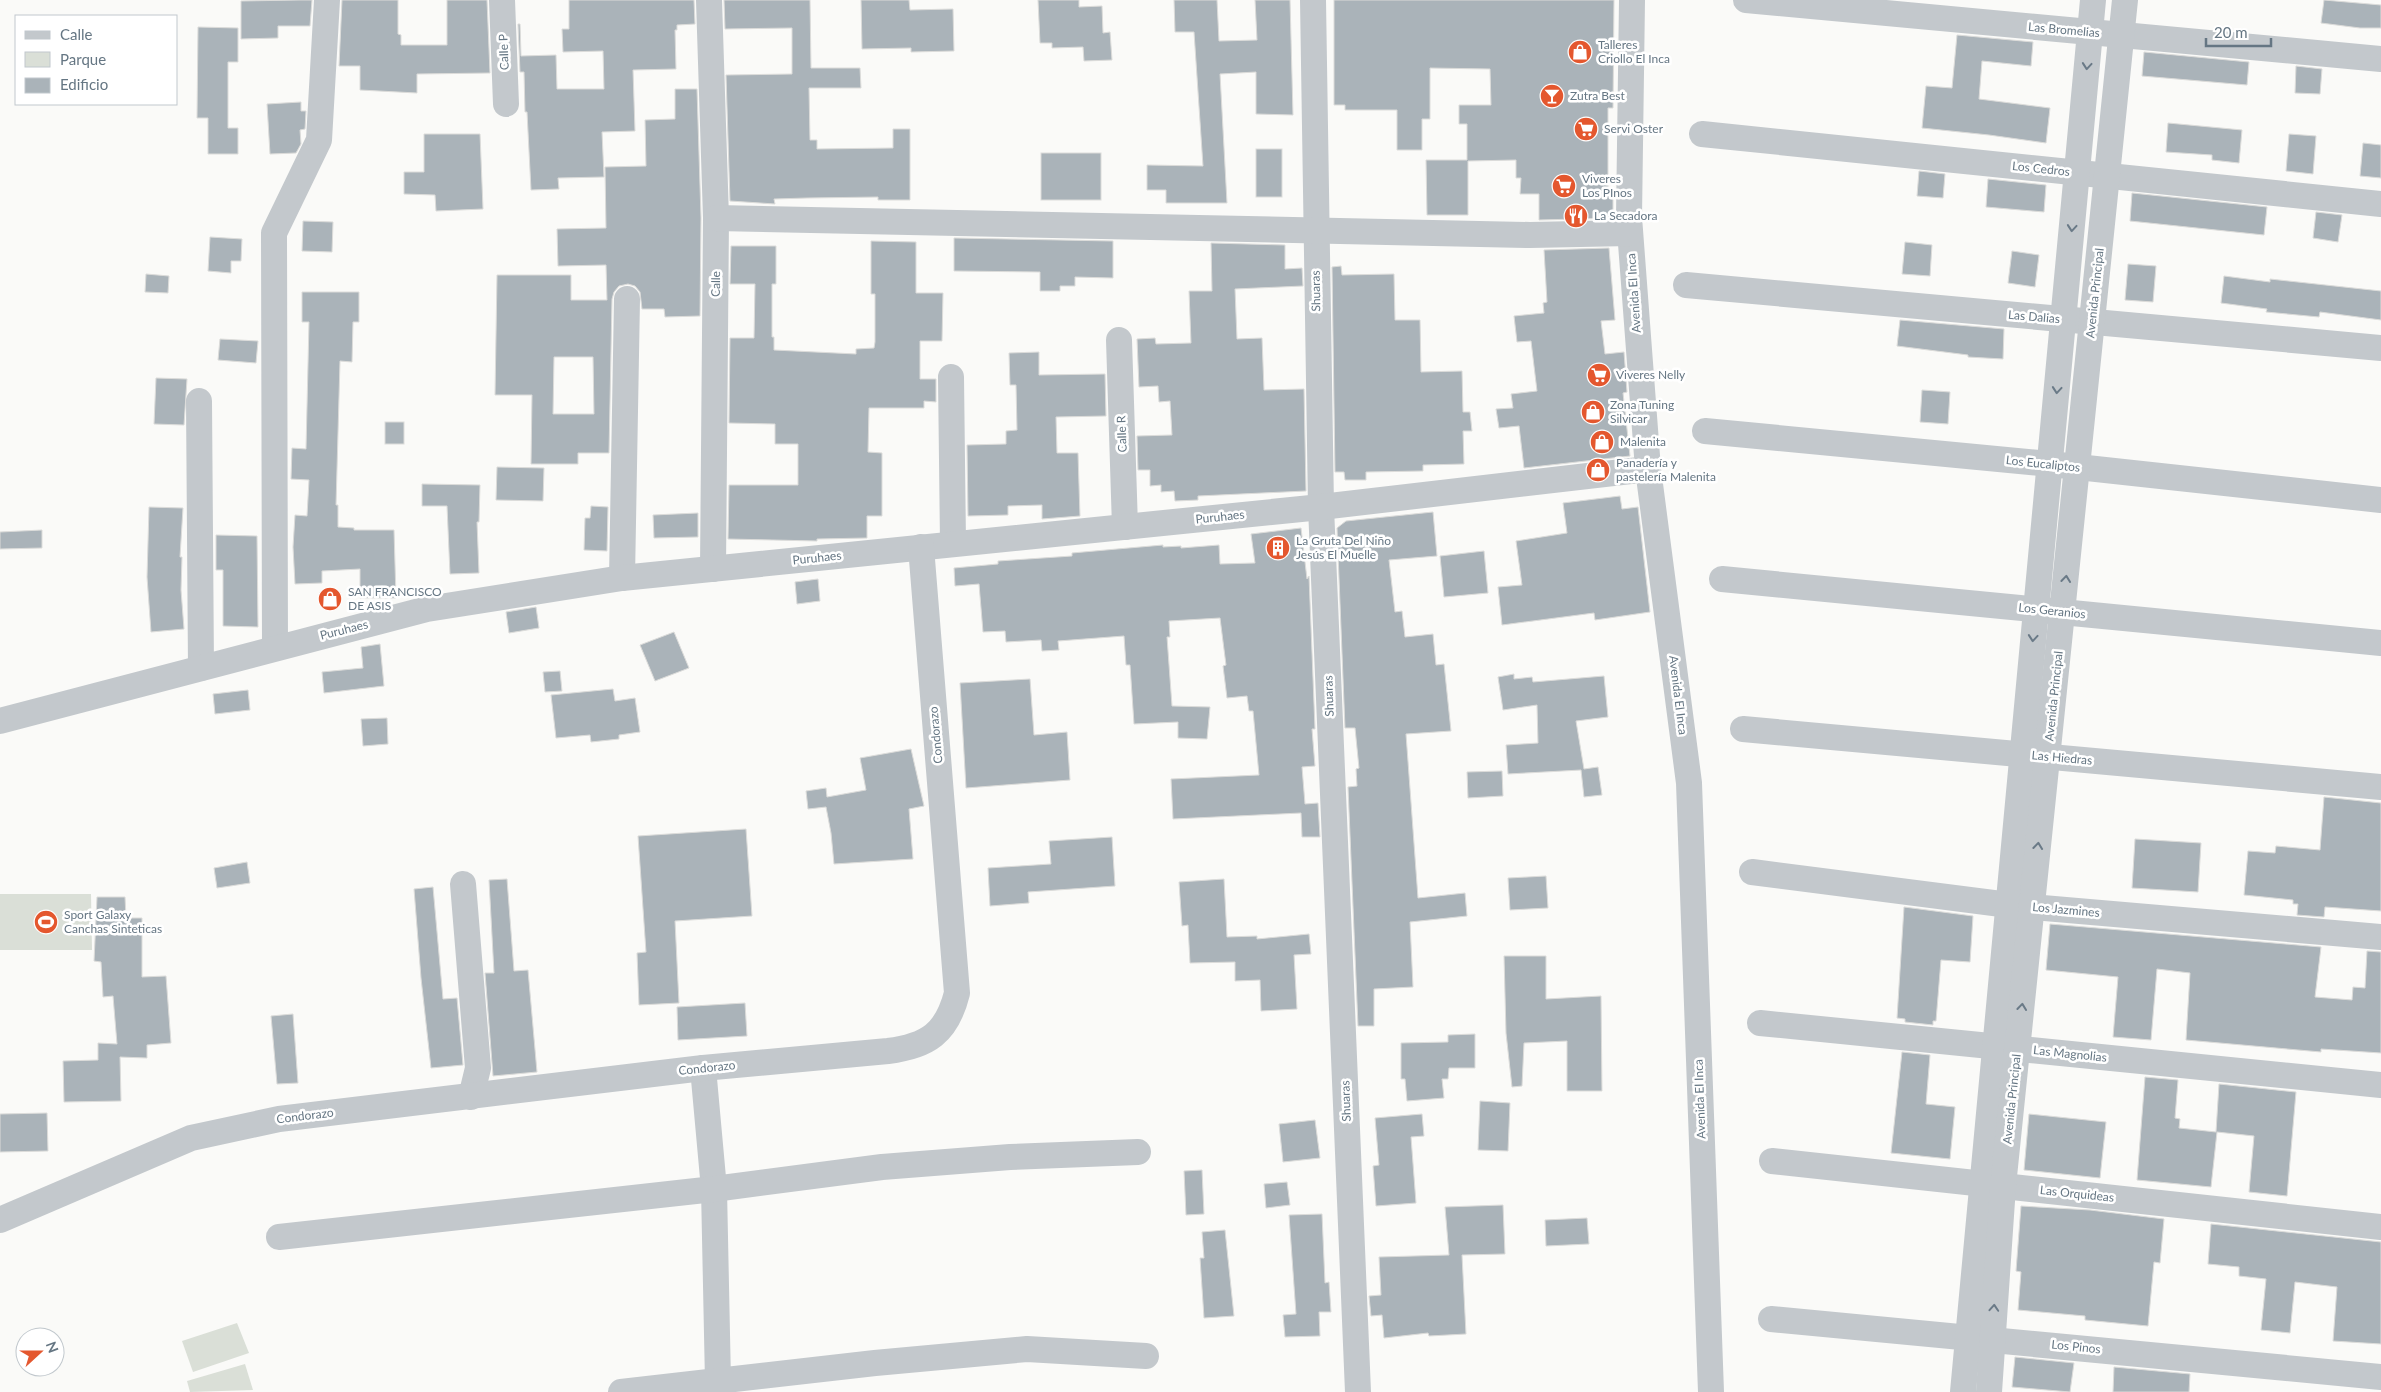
<svg xmlns="http://www.w3.org/2000/svg" width="2381" height="1392" font-family="Lato,sans-serif">
  <style>
    .green { fill: #dadfd7 }
    .building { fill: #aab3b9; stroke: #dcdcda; fill-rule: evenodd }
    .lines { fill: none; stroke-linecap: round; stroke-linejoin: round }
    .minor { stroke: #c3c8cc; stroke-width: 26 }
    .oneway { stroke: #6a7a87 }
    .labels { text-anchor: middle; stroke-width: 5; stroke-linejoin: round; paint-order: stroke }
    .street-label { font-size: 12px; fill: #657683; stroke: #fff }
    .poi-label { font-size: 12px; fill: #657683; stroke: #fff; text-anchor: start }
  </style>
  <rect width="100%" height="100%" fill="#fafaf8"/>
  <g class="green">
    <polygon points="0,894 91,894 92,950 0,950"/>
    <polygon points="237,1323 249,1353 193,1372 182,1341"/>
    <polygon points="245,1364 253,1390 190,1392 187,1381"/>
  </g>
  <g class="building">
    <polygon points="299,0 312,0 310,26 278,26 278,38 241,39 241,1"/>
    <polygon points="342,0 398,0 398,34 401,35 401,45 447,45 447,0 487,0 490,73 417,74 417,93 360,90 360,66 339,66"/>
    <polygon points="569,0 694,0 695,24 677,25 677,30 675,30 676,69 633,70 635,131 602,132 604,177 558,178 559,189 531,190 527,112 525,112 524,72 520,72 518,24 520,24 521,56 556,55 557,89 604,89 603,51 563,52 562,29 569,29"/>
    <polygon points="724,0 810,0 811,68 860,68 861,88 809,88 810,140 817,140 817,149 893,148 893,129 910,129 910,200 878,200 878,197 807,198 774,199 775,204 730,201 726,75 792,74 792,28 725,29"/>
    <polygon points="861,0 909,0 910,10 953,9 954,51 911,52 911,48 862,49"/>
    <polygon points="1038,0 1079,0 1079,7 1102,6 1103,33 1110,32 1112,60 1084,61 1083,47 1052,48 1052,43 1040,43"/>
    <polygon points="1174,0 1217,0 1219,41 1257,40 1255,0 1290,0 1293,115 1256,114 1256,72 1220,74 1227,203 1166,203 1166,190 1147,190 1147,165 1203,166 1194,32 1175,32"/>
    <polygon points="1334,0 1614,0 1613,108 1608,108 1608,195 1613,195 1613,218 1539,220 1539,194 1520,194 1521,178 1516,178 1516,160 1468,161 1468,215 1427,215 1426,160 1467,160 1467,124 1459,124 1459,105 1491,105 1490,69 1430,68 1430,119 1422,119 1422,150 1397,150 1397,110 1345,110 1345,105 1334,105"/>
    <polygon points="2324,0 2381,5 2381,28 2360,28 2321,23"/>
    <polygon points="198,27 238,28 238,62 228,62 228,128 238,128 238,154 208,154 208,118 197,118"/>
    <polygon points="1957,35 2033,42 2031,66 1982,61 1979,99 2050,108 2046,143 1989,135 1922,128 1926,86 1952,88"/>
    <polygon points="2144,52 2249,62 2247,85 2142,76"/>
    <polygon points="2296,66 2322,69 2320,94 2295,93"/>
    <path d="M675 89H697L701 218 700 316 665 317 664 309H642L640 292 635 286 628 284 619 286 614 292 612 299 609 453H578V464H531L532 395H495L497 275H571V300H607L606 265 558 266 557 229 606 228 605 167 646 166 645 120 675 119ZM554 357H593L594 414H553Z"/>
    <polygon points="301,102 301,111 306,111 305,129 300,130 301,144 296,153 270,154 267,104"/>
    <polygon points="2168,123 2242,130 2239,163 2212,160 2212,155 2166,152"/>
    <polygon points="424,134 480,134 483,209 436,211 435,195 404,194 404,172 424,172"/>
    <polygon points="2289,134 2316,136 2313,174 2286,171"/>
    <polygon points="2363,143 2381,145 2381,178 2360,176"/>
    <rect x="1256" y="149" width="26" height="48"/>
    <rect x="1041" y="153" width="60" height="47"/>
    <polygon points="1919,171 1945,174 1943,198 1917,196"/>
    <polygon points="1988,179 2046,185 2044,212 1986,207"/>
    <polygon points="2132,193 2267,207 2264,235 2130,221"/>
    <polygon points="2316,212 2342,215 2338,242 2313,238"/>
    <polygon points="303,221 333,222 332,252 302,251"/>
    <polygon points="210,237 242,239 241,261 231,261 231,273 208,271"/>
    <polygon points="954,238 1113,241 1113,278 1075,277 1075,286 1060,286 1060,291 1040,291 1040,272 954,271"/>
    <polygon points="871,241 916,242 916,293 943,293 942,341 920,341 920,379 936,379 936,402 924,401 924,408 869,408 868,452 882,453 882,516 867,516 867,538 817,539 817,541 728,539 729,485 798,485 798,444 775,444 775,424 729,423 730,338 754,338 755,284 730,284 731,246 776,246 776,284 772,284 772,337 774,337 774,350 856,354 856,349 874,348 875,342 875,294 871,294"/>
    <polygon points="1905,242 1932,245 1930,276 1902,274"/>
    <polygon points="1211,243 1285,245 1285,269 1302,268 1303,286 1235,289 1237,339 1262,338 1264,390 1304,389 1306,491 1198,496 1198,500 1175,501 1174,491 1161,492 1161,485 1150,486 1150,470 1138,470 1137,436 1172,435 1170,401 1159,402 1158,386 1139,387 1137,339 1155,338 1156,344 1191,343 1189,291 1212,291"/>
    <polygon points="1609,248 1615,320 1601,321 1605,354 1624,352 1627,392 1623,393 1630,456 1524,468 1519,426 1499,428 1496,409 1513,408 1511,394 1537,391 1531,341 1517,342 1514,316 1544,313 1543,303 1547,302 1544,250"/>
    <polygon points="2012,251 2039,255 2035,287 2008,283"/>
    <polygon points="2128,264 2156,266 2153,302 2125,300"/>
    <polygon points="1341,266 1342,275 1394,274 1395,320 1420,320 1421,372 1462,371 1463,412 1470,412 1472,431 1463,431 1464,464 1423,465 1423,471 1366,472 1366,480 1345,480 1344,472 1335,472 1332,267"/>
    <polygon points="146,274 169,276 168,293 145,292"/>
    <polygon points="2224,276 2270,282 2270,279 2381,291 2381,320 2320,312 2319,317 2266,312 2267,309 2221,303"/>
    <polygon points="302,292 359,292 359,322 353,322 352,362 340,361 336,505 338,505 338,527 354,528 354,530 394,530 396,598 360,598 360,569 322,571 322,583 295,584 293,547 295,515 307,516 309,480 291,479 292,448 306,449 309,322 302,322"/>
    <polygon points="1900,320 2004,329 2003,359 1968,357 1968,355 1897,346"/>
    <polygon points="220,339 258,341 256,363 218,360"/>
    <polygon points="1039,352 1039,375 1105,374 1106,416 1056,417 1057,453 1078,453 1080,516 1042,519 1042,505 1008,506 1008,515 968,516 967,445 1006,444 1006,431 1017,430 1016,385 1010,385 1009,353"/>
    <polygon points="156,378 187,379 184,425 154,424"/>
    <polygon points="1922,390 1950,392 1948,424 1920,422"/>
    <rect x="385" y="422" width="19" height="22"/>
    <polygon points="497,467 544,468 543,501 496,500"/>
    <polygon points="422,484 480,485 479,522 477,522 479,573 450,574 447,506 422,506"/>
    <polygon points="1620,496 1622,509 1638,507 1650,612 1595,620 1594,613 1502,625 1498,587 1522,585 1516,541 1567,533 1563,503"/>
    <polygon points="591,506 608,507 607,551 584,550 585,518 590,518"/>
    <polygon points="149,507 183,508 180,557 182,557 181,590 184,629 151,632 147,577"/>
    <polygon points="1433,512 1437,556 1389,560 1395,612 1402,611 1405,637 1433,634 1436,665 1444,664 1451,731 1406,734 1418,898 1465,893 1467,916 1410,922 1413,987 1374,989 1374,1026 1358,1026 1348,787 1357,786 1356,769 1359,768 1355,728 1345,728 1337,528 1346,521"/>
    <polygon points="698,513 698,537 654,538 653,515"/>
    <polygon points="1301,528 1307,579 1309,576 1315,729 1312,729 1315,766 1302,767 1305,804 1318,803 1320,837 1302,837 1301,813 1173,819 1171,779 1259,775 1253,711 1249,711 1247,696 1227,698 1223,666 1226,665 1220,618 1169,621 1170,637 1167,637 1172,706 1210,707 1207,739 1178,738 1178,722 1134,724 1130,665 1126,665 1124,636 1058,641 1059,650 1042,651 1041,640 1006,642 1005,631 983,632 979,584 955,586 954,568 998,564 998,561 1072,556 1072,553 1117,549 1163,545 1163,547 1181,546 1181,548 1219,545 1220,564 1255,563 1251,534"/>
    <polygon points="42,530 42,548 0,549 0,532"/>
    <polygon points="216,535 257,536 258,627 223,626 223,570 216,570"/>
    <polygon points="1484,551 1488,593 1444,597 1440,556"/>
    <polygon points="818,579 820,601 797,604 795,582"/>
    <polygon points="536,607 539,628 509,633 506,612"/>
    <polygon points="674,632 689,668 655,681 640,645"/>
    <polygon points="380,644 384,686 324,693 322,672 363,668 361,647"/>
    <polygon points="560,671 562,691 545,692 543,672"/>
    <polygon points="1514,674 1514,679 1532,677 1533,682 1604,676 1608,717 1576,721 1584,769 1598,767 1602,795 1584,797 1581,770 1508,774 1506,745 1538,743 1537,705 1503,710 1498,677"/>
    <polygon points="1030,679 1034,735 1067,732 1070,780 966,788 960,683"/>
    <polygon points="613,689 615,701 635,698 640,732 619,735 619,739 591,742 590,735 556,738 551,695"/>
    <polygon points="248,690 250,710 215,714 213,694"/>
    <polygon points="387,718 388,744 363,746 361,719"/>
    <polygon points="911,749 924,806 909,809 913,859 834,864 831,833 826,807 808,809 806,791 826,788 827,797 866,790 860,758"/>
    <polygon points="1502,771 1503,796 1468,798 1467,772"/>
    <polygon points="2324,797 2381,803 2381,911 2325,907 2324,917 2297,915 2298,904 2293,904 2293,900 2244,895 2248,851 2275,853 2276,846 2320,850"/>
    <polygon points="746,829 752,916 675,921 679,1003 639,1005 637,953 646,952 638,836"/>
    <polygon points="1112,837 1115,886 1028,892 1029,903 990,906 988,868 1051,864 1049,841"/>
    <polygon points="2135,839 2201,843 2198,892 2132,888"/>
    <polygon points="247,862 250,883 217,888 214,868"/>
    <polygon points="1546,876 1548,908 1510,910 1508,878"/>
    <polygon points="507,879 514,971 528,970 537,1072 493,1076 485,973 494,973 489,880"/>
    <polygon points="1224,879 1227,937 1257,936 1257,939 1309,934 1311,954 1294,955 1297,1009 1261,1011 1260,980 1235,981 1235,962 1190,963 1188,925 1182,926 1179,882"/>
    <polygon points="433,887 443,999 457,998 463,1065 431,1068 421,978 414,889"/>
    <polygon points="97,897 125,897 126,918 142,918 142,977 166,976 171,1043 147,1045 147,1058 120,1057 121,1101 64,1102 63,1061 98,1060 98,1043 117,1044 113,996 103,997 101,962 94,961"/>
    <polygon points="1904,907 1973,916 1970,962 1941,960 1936,1021 1933,1021 1933,1025 1905,1022 1905,1019 1897,1018"/>
    <polygon points="2050,924 2321,947 2315,997 2352,1000 2353,987 2365,988 2367,951 2381,952 2381,1053 2321,1049 2321,1052 2186,1040 2190,973 2157,969 2151,1040 2113,1037 2118,977 2046,970"/>
    <polygon points="1504,956 1546,956 1546,999 1601,996 1602,1091 1567,1091 1567,1041 1524,1043 1522,1086 1512,1087 1506,1033"/>
    <polygon points="745,1003 747,1036 678,1040 677,1007"/>
    <polygon points="293,1014 298,1083 277,1084 271,1016"/>
    <polygon points="1475,1034 1475,1068 1449,1068 1448,1079 1442,1079 1444,1098 1407,1101 1405,1079 1401,1079 1401,1043 1448,1042 1448,1035"/>
    <polygon points="1902,1052 1930,1055 1926,1104 1955,1107 1950,1159 1891,1153"/>
    <polygon points="2145,1077 2178,1080 2175,1118 2180,1119 2179,1128 2216,1132 2219,1084 2296,1092 2287,1196 2249,1192 2254,1136 2217,1132 2211,1187 2137,1180"/>
    <polygon points="1480,1101 1510,1103 1508,1151 1478,1150"/>
    <polygon points="47,1113 48,1151 0,1152 0,1114"/>
    <polygon points="1422,1114 1424,1136 1411,1137 1416,1203 1376,1206 1373,1166 1379,1165 1375,1118"/>
    <polygon points="2029,1114 2106,1122 2100,1178 2024,1170"/>
    <polygon points="1315,1120 1320,1158 1283,1162 1279,1124"/>
    <polygon points="1202,1170 1204,1214 1186,1215 1184,1171"/>
    <polygon points="1287,1182 1290,1205 1266,1208 1264,1184"/>
    <polygon points="1503,1205 1505,1254 1462,1255 1466,1334 1429,1336 1428,1333 1384,1338 1382,1315 1371,1316 1369,1296 1381,1295 1379,1257 1449,1255 1445,1207"/>
    <polygon points="2021,1206 2090,1210 2164,1219 2160,1263 2154,1262 2148,1326 2085,1320 2085,1316 2018,1310 2021,1272 2016,1271"/>
    <polygon points="1322,1214 1325,1283 1329,1282 1331,1312 1319,1312 1320,1336 1285,1337 1283,1315 1296,1314 1289,1215"/>
    <polygon points="1587,1218 1589,1244 1546,1246 1545,1220"/>
    <polygon points="2211,1224 2381,1242 2381,1344 2333,1341 2337,1287 2295,1282 2290,1333 2261,1330 2266,1279 2239,1276 2239,1267 2208,1264"/>
    <polygon points="1225,1230 1234,1316 1204,1318 1200,1258 1204,1258 1202,1232"/>
    <polygon points="2015,1357 2074,1363 2070,1392 2012,1387"/>
    <polygon points="2114,1367 2190,1374 2189,1392 2113,1392"/>
  </g>
  <g class="lines">
    <g class="minor">
      <polyline points="502,0 506,104"/>
      <polyline points="709,0 716,218 713,569"/>
      <polyline points="1313,0 1321,507 1358,1392"/>
      <polyline points="1632,0 1629,217 1648,469 1689,783 1711,1392"/>
      <polyline points="1746,0 2381,59"/>
      <polyline points="1702,134 2381,204"/>
      <polyline points="716,218 1530,235 1630,233"/>
      <polyline points="1686,285 2381,348"/>
      <polyline points="1119,340 1125,527"/>
      <polyline points="951,377 953,543"/>
      <polyline points="199,401 201,668"/>
      <polyline points="1705,431 2050,464 2381,500"/>
      <polyline points="622,578 627,299"/>
      <polyline points="1722,579 2381,643"/>
      <polyline points="275,648 274,233 319,140 327,0"/>
      <polyline points="0,721 427,609 622,578 1321,507 1648,469"/>
      <polyline points="1743,729 2381,787"/>
      <polyline points="1752,872 2009,905 2381,937"/>
      <polyline points="463,884 478,1068 471,1097"/>
      <polyline points="1760,1023 2381,1085"/>
      <polyline points="703,1068 714,1189 718,1382 713,1384 713,1392"/>
      <polyline points="1772,1161 2381,1227"/>
      <path d="M0 1220 191 1138 279 1119 703 1068 888 1051C928 1046 947 1033 957 993L921 547"/>
      <polyline points="279,1237 714,1189 882,1167 1010,1157 1138,1152"/>
      <polyline points="1771,1319 2381,1377"/>
      <polyline points="621,1392 875,1363 1027,1349 1146,1356"/>
      <polyline points="1963,1392 2093,0"/>
      <polyline points="1989,1392 2003,1186 2125,0"/>
    </g>
  </g>
  <defs><path id="oneway-chevron" d="M-2-3.5L2.5 0L-2 3.5" fill="none" stroke-width="1.6" stroke-linecap="round" stroke-linejoin="round" transform="scale(1.25)"/></defs>
  <g class="oneway">
    <use href="#oneway-chevron" transform="translate(2087 66) rotate(95)"/>
    <use href="#oneway-chevron" transform="translate(2072 228) rotate(95)"/>
    <use href="#oneway-chevron" transform="translate(2057 390) rotate(95)"/>
    <use href="#oneway-chevron" transform="translate(2066 579) rotate(-84)"/>
    <use href="#oneway-chevron" transform="translate(2033 638) rotate(95)"/>
    <use href="#oneway-chevron" transform="translate(2038 846) rotate(-84)"/>
    <use href="#oneway-chevron" transform="translate(2022 1007) rotate(-84)"/>
    <use href="#oneway-chevron" transform="translate(1994 1308) rotate(-86)"/>
  </g>
  <defs>
    <g id="shop-disc" transform="scale(1.25)"><circle r="9.5" fill="#e4572e" stroke="#fff"/><path d="M-5-2.5h2.3a2.7 3.5 0 0 1 5.4 0H5L5.5 6h-11ZM-1.5-2.5h3a1.5 2.3 0 0 0-3 0Z" fill="#fff"/></g>
    <g id="bar-disc" transform="scale(1.25)"><circle r="9.5" fill="#e4572e" stroke="#fff"/><path d="M-6-5H6L.8 .8V4.5H3.5V6h-7V4.5H-.8V.8Z" fill="#fff"/></g>
    <g id="supermarket-disc" transform="scale(1.25)"><circle r="9.5" fill="#e4572e" stroke="#fff"/><path d="M-6-5.5h2.5l.6 2H6L4.5 2H-2.5L-4.4-4H-6ZM-1.5 3.2a1.3 1.3 0 1 0 .1 0ZM3 3.2a1.3 1.3 0 1 0 .1 0Z" fill="#fff"/></g>
    <g id="restaurant-disc" transform="scale(1.25)"><circle r="9.5" fill="#e4572e" stroke="#fff"/><path d="M-5-6h1v4h1v-4h1v4h1v-4h1v5L-1.5 .5V6h-2V.5L-5-1ZM5-6V6H3V1.5H1.5Q1.5-4 5-6Z" fill="#fff"/></g>
    <g id="building-disc" transform="scale(1.25)"><circle r="9.5" fill="#e4572e" stroke="#fff"/><path d="M-4-6H4V6H1V3H-1V6H-4ZM-2.5-4.3h1.7v1.8h-1.7ZM.8-4.3h1.7v1.8H.8ZM-2.5-1h1.7V.8h-1.7ZM.8-1h1.7V.8H.8Z" fill="#fff"/></g>
    <g id="stadium-disc" transform="scale(1.25)"><circle r="9.5" fill="#e4572e" stroke="#fff"/><path d="M0-5a6.5 5 0 1 0 0 10a6.5 5 0 1 0 0-10ZM-3.5-1.8h7v3.6h-7Z" fill="#fff"/></g>
  </defs>
  <g fill-rule="evenodd">
    <use href="#shop-disc" x="1580" y="52"/>
    <use href="#bar-disc" x="1552" y="96"/>
    <use href="#supermarket-disc" x="1586" y="129"/>
    <use href="#supermarket-disc" x="1564" y="186"/>
    <use href="#restaurant-disc" x="1576" y="216"/>
    <use href="#supermarket-disc" x="1599" y="375"/>
    <use href="#shop-disc" x="1593" y="412"/>
    <use href="#shop-disc" x="1602" y="442"/>
    <use href="#shop-disc" x="1598" y="470"/>
    <use href="#building-disc" x="1278" y="548"/>
    <use href="#shop-disc" x="330" y="599"/>
    <use href="#stadium-disc" x="46" y="922"/>
  </g>
  <g class="labels">
    <g class="street-label">
      <text transform="translate(2064 30) rotate(5)" y="4">Las Bromelias</text>
      <text transform="translate(504 52) rotate(-92)" y="4">Calle P</text>
      <text transform="translate(2041 169) rotate(6)" y="4">Los Cedros</text>
      <text transform="translate(716 284) rotate(-89)" y="4">Calle</text>
      <text transform="translate(1316 291) rotate(-91)" y="4">Shuaras</text>
      <text transform="translate(1634 293) rotate(-94)" y="4">Avenida El Inca</text>
      <text transform="translate(2095 293) rotate(-84)" y="4">Avenida Principal</text>
      <text transform="translate(2034 317) rotate(5)" y="4">Las Dalias</text>
      <text transform="translate(1122 434) rotate(-92)" y="4">Calle R</text>
      <text transform="translate(2043 464) rotate(6)" y="4">Los Eucaliptos</text>
      <text transform="translate(1220 517) rotate(-6)" y="4">Puruhaes</text>
      <text transform="translate(817 558) rotate(-6)" y="4">Puruhaes</text>
      <text transform="translate(2052 611) rotate(6)" y="4">Los Geranios</text>
      <text transform="translate(344 630) rotate(-14)" y="4">Puruhaes</text>
      <text transform="translate(1678 695) rotate(83)" y="4">Avenida El Inca</text>
      <text transform="translate(1329 696) rotate(-92)" y="4">Shuaras</text>
      <text transform="translate(2054 696) rotate(-84)" y="4">Avenida Principal</text>
      <text transform="translate(936 735) rotate(-95)" y="4">Condorazo</text>
      <text transform="translate(2062 758) rotate(5)" y="4">Las Hiedras</text>
      <text transform="translate(2066 910) rotate(5)" y="4">Los Jazmines</text>
      <text transform="translate(2070 1054) rotate(6)" y="4">Las Magnolias</text>
      <text transform="translate(707 1068) rotate(-6)" y="4">Condorazo</text>
      <text transform="translate(1700 1099) rotate(-92)" y="4">Avenida El Inca</text>
      <text transform="translate(2012 1099) rotate(-84)" y="4">Avenida Principal</text>
      <text transform="translate(1346 1101) rotate(-92)" y="4">Shuaras</text>
      <text transform="translate(305 1116) rotate(-7)" y="4">Condorazo</text>
      <text transform="translate(2077 1194) rotate(6)" y="4">Las Orquideas</text>
      <text transform="translate(2076 1347) rotate(6)" y="4">Los Pinos</text>
    </g>
    <g class="poi-label">
      <text x="1598" y="49">Talleres<tspan x="1598" dy="14">Criollo El Inca</tspan></text>
      <text x="1570" y="100">Zutra Best</text>
      <text x="1604" y="133">Servi Oster</text>
      <text x="1582" y="183">Viveres<tspan x="1582" dy="14">Los PInos</tspan></text>
      <text x="1594" y="220">La Secadora</text>
      <text x="1616" y="379">Viveres Nelly</text>
      <text x="1610" y="409">Zona Tuning<tspan x="1610" dy="14">Silvicar</tspan></text>
      <text x="1620" y="446">Malenita</text>
      <text x="1616" y="467">Panadería y<tspan x="1616" dy="14">pastelería Malenita</tspan></text>
      <text x="1296" y="545">La Gruta Del Niño<tspan x="1296" dy="14">Jesús El Muelle</tspan></text>
      <text x="348" y="596">SAN FRANCISCO<tspan x="348" dy="14">DE ASIS</tspan></text>
      <text x="64" y="919">Sport Galaxy<tspan x="64" dy="14">Canchas Sinteticas</tspan></text>
    </g>
  </g>
  <rect x="15" y="15" width="162" height="90" fill="#ffffff" stroke="#c1c8cd"/>
  <rect x="25" y="31" width="25" height="8" fill="#c3c8cc" stroke="#c1c8cd"/>
  <text x="60" y="40" font-size="15" fill="#657683">Calle</text>
  <rect x="25" y="52" width="25" height="15" fill="#dadfd7" stroke="#c1c8cd"/>
  <text x="60" y="65" font-size="15" fill="#657683">Parque</text>
  <rect x="25" y="78" width="25" height="15" fill="#aab3b9" stroke="#c1c8cd"/>
  <text x="60" y="90" font-size="15" fill="#657683">Edificio</text>
  <g transform="translate(40 1352) rotate(69)"><circle r="24" fill="#ffffff" stroke="#c1c8cd"/>
  <path d="M0-4L9 19L0 12L-9 19Z" fill="#e4572e"/>
  <text y="-8" font-size="14" font-weight="bold" text-anchor="middle" fill="#657683">N</text>
  </g>
  <path d="M2206 38v8h65v-8" fill="none" stroke="#657683" stroke-width="2.5"/>
  <text x="2214" y="38" font-size="15" fill="#657683" stroke="#ffffff" stroke-width="4" paint-order="stroke">20 m</text>
</svg>
